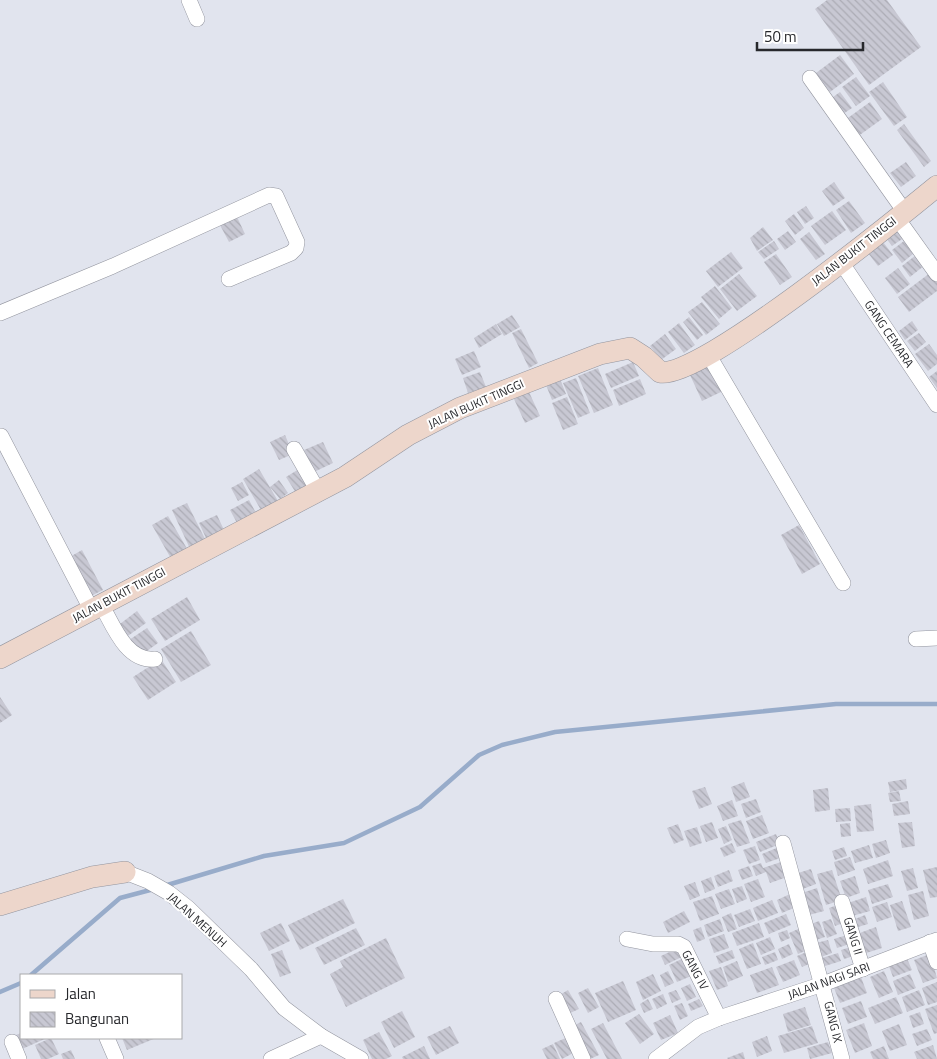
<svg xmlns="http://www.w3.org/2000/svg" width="937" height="1059" font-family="'Titillium Web',sans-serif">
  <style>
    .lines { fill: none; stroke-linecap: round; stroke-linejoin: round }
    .stream { stroke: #98acca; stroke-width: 4.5 }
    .building { fill: url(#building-back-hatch) }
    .street-casing { stroke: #93959f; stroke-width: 16 }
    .secondary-casing { stroke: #93959f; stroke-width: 22 }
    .street { stroke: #fff; stroke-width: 15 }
    .secondary { stroke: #edd6cb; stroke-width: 21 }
    .labels { text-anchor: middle; stroke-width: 4; stroke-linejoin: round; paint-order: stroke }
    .street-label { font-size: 12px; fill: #27282c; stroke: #fff }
  </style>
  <defs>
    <pattern id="building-back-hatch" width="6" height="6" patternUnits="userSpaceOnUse" patternTransform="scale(1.25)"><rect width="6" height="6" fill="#c8c8d3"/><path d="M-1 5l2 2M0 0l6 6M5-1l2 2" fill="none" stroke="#acacb5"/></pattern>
  </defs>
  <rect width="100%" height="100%" fill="#e1e4ee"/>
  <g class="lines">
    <g class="stream">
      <polyline points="164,886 264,856 344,843 420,807 479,755 502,745 555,732 836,704 937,704"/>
      <polyline points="31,975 120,898 154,889"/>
      <polyline points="0,992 21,983"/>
    </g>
  </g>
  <g class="building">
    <polygon points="827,0 887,0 921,47 869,85 815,9"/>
    <polygon points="840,55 854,74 830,92 816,73"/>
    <polygon points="856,77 870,96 856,106 842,87"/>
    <polygon points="883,82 907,117 894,126 869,92"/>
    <polygon points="840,92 852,108 840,116 829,100"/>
    <polygon points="870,102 882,119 857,137 845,120"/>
    <polygon points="904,124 931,161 924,167 897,130"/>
    <polygon points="906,162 916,176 901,187 890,173"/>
    <polygon points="834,182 845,198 833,206 822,191"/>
    <polygon points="849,201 865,223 851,233 836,210"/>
    <polygon points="806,206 814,218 805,224 797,212"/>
    <polygon points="832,211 846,230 825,245 811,226"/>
    <polygon points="794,214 804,228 795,235 785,221"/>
    <polygon points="237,217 245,234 229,242 220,225"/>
    <polygon points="763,227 773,240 757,251 750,238"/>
    <polygon points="898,228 905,237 892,246 886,238"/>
    <polygon points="788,231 796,242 785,250 777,239"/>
    <polygon points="809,232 825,254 816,260 800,239"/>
    <polygon points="880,238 893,255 878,266 865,249"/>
    <polygon points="774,241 779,249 764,259 758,252"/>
    <polygon points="904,241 913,254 902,263 892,250"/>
    <polygon points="731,252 743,268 718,287 706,271"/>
    <polygon points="776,254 792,277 780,285 764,262"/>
    <polygon points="916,255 925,265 910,277 902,266"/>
    <polygon points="898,268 910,284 897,294 885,278"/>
    <polygon points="930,273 937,282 937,291 909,312 898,297"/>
    <polygon points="739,274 757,296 737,311 720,289"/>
    <polygon points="715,286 732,308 719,319 701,297"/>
    <polygon points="702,302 720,324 706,335 688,312"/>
    <polygon points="512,315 520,327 504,336 497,324"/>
    <polygon points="689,317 703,335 697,340 683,322"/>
    <polygon points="912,321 918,330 905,340 899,331"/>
    <polygon points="679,323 695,345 684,353 668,332"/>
    <polygon points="496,324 502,334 479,348 474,338"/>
    <polygon points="521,329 538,363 529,368 512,333"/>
    <polygon points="919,333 926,342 915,351 907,341"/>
    <polygon points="665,334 676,349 661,360 650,346"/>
    <polygon points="929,344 937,355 937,364 928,371 915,354"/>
    <polygon points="474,351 481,367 462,375 455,359"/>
    <polygon points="633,362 639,376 611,388 605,374"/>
    <polygon points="710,365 723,391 702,401 690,375"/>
    <polygon points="598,368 613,405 594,413 578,376"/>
    <polygon points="937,371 937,388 929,377"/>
    <polygon points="480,372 486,387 468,393 463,378"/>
    <polygon points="576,378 590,413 578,418 563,383"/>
    <polygon points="560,379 566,394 552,400 546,385"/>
    <polygon points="640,379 646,394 619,406 613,390"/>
    <polygon points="529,392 540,416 525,423 514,399"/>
    <polygon points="567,397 578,424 563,430 552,403"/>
    <polygon points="285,435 293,454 279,460 270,442"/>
    <polygon points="323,442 333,463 314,472 304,450"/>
    <polygon points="259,469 278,501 261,510 243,479"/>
    <polygon points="299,469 309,485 296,493 286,477"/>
    <polygon points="279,480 288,493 280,499 270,487"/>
    <polygon points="242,482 249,495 238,501 231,488"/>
    <polygon points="249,500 256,513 237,523 230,510"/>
    <polygon points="187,503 208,545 192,553 172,510"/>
    <polygon points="217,515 224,530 206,538 199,523"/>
    <polygon points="168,516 189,552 173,562 152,525"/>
    <polygon points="799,525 820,564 802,574 781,535"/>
    <polygon points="82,550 103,590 89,597 68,558"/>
    <polygon points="187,597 200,620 165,641 151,619"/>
    <polygon points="137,611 146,623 125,638 116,627"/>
    <polygon points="147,628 158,643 140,656 129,640"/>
    <polygon points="191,631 211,665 181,682 161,649"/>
    <polygon points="161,659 176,682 148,700 133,677"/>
    <polygon points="0,697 12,715 0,723"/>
    <polygon points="906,779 907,789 890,792 888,782"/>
    <polygon points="744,782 750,797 736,802 731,787"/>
    <polygon points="705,787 712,804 699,809 692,791"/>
    <polygon points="828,788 830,810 815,812 813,790"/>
    <polygon points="899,791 901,801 890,802 888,793"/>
    <polygon points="756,799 761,812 746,818 741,804"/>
    <polygon points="732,800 738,816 723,821 717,806"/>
    <polygon points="908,801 910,814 894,816 892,804"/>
    <polygon points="871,804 874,831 857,832 854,806"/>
    <polygon points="850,808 851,821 836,822 835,809"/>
    <polygon points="762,815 769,833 753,839 746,821"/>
    <polygon points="741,820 750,843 737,847 728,824"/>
    <polygon points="712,822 718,838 706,842 700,826"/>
    <polygon points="912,822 915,846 902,848 898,823"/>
    <polygon points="850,823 851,836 841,837 840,824"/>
    <polygon points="678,824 684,840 674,844 667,828"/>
    <polygon points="726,826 732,840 724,844 718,829"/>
    <polygon points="697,827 702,843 690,847 684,831"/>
    <polygon points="776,834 780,844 760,852 756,842"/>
    <polygon points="886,840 890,853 876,858 872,844"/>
    <polygon points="732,843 736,852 724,857 720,848"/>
    <polygon points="869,845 873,858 855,863 851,851"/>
    <polygon points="755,846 760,860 749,864 743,850"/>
    <polygon points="779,847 783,857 766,863 762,854"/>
    <polygon points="844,847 847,856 835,860 832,851"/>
    <polygon points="850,857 855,870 838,876 834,862"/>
    <polygon points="888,860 893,876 868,884 863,869"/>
    <polygon points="781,862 787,877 770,883 766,872 756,876 752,866 761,863 763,868"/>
    <polygon points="749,866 753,876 742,880 738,870"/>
    <polygon points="937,867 937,897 930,898 923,870"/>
    <polygon points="913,868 918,888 907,891 901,871"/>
    <polygon points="811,869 816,884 800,890 795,874"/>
    <polygon points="729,870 733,881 718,887 714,876"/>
    <polygon points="832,870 842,900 826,905 817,874"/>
    <polygon points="855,876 860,893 846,898 840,881"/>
    <polygon points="711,877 715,889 705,893 701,881"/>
    <polygon points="758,879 765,897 751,902 744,884"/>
    <polygon points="695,882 700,896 690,900 684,886"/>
    <polygon points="888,884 893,897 872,904 868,890"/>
    <polygon points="742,886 747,899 737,903 732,889"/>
    <polygon points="817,888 824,911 809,915 802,893"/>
    <polygon points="729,889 735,904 721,909 715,894"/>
    <polygon points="923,891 929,916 914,920 908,895"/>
    <polygon points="790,894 796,907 782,913 777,900"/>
    <polygon points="712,896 719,914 700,921 693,902"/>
    <polygon points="866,897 870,911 852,916 848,903"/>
    <polygon points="343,899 355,923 300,950 288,925"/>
    <polygon points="772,900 778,913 758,921 753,908"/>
    <polygon points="902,901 911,927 898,931 890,905"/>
    <polygon points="887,902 892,917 877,922 872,907"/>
    <polygon points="840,904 846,922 835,926 829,908"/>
    <polygon points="750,909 755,921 739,927 734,915"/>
    <polygon points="684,911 690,922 668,933 663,922"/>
    <polygon points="731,913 737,929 728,932 722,917"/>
    <polygon points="786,914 791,925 769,934 764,923"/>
    <polygon points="865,915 868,924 858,927 855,919"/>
    <polygon points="720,919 724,931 708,937 704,925"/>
    <polygon points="831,919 837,934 827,938 822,922"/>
    <polygon points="819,921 825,937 816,940 811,924"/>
    <polygon points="281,923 290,941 269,951 260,933"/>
    <polygon points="759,923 764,937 737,946 732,933"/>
    <polygon points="701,927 705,939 697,942 693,930"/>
    <polygon points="803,927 812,948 798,954 789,933"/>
    <polygon points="876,927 882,948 863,954 857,934"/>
    <polygon points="356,928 365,945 324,965 315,948"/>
    <polygon points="787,930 790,938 781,942 778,933"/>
    <polygon points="724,934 729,948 714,953 709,939"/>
    <polygon points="850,934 853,943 837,948 834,939"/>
    <polygon points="770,937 775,949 761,955 756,943"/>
    <polygon points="386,938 405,978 346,1007 330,974 343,967 340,961"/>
    <polygon points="828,940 832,953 821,957 816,943"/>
    <polygon points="753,943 761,964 747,969 739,949"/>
    <polygon points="789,944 793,954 782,959 778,949"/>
    <polygon points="682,946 686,955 665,965 661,956"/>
    <polygon points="854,946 857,955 844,959 841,950"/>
    <polygon points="282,950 291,973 280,977 271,954"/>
    <polygon points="732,950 735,958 719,964 716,956"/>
    <polygon points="809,951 814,962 802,967 797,956"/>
    <polygon points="775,952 778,960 765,965 762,957"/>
    <polygon points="838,953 841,961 825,966 822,958"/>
    <polygon points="905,954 912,970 893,977 887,961"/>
    <polygon points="930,954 937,978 923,983 914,960"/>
    <polygon points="688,956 696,974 677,982 669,965"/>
    <polygon points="794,960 800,975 783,982 776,967"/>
    <polygon points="737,961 743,976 728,982 723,967"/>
    <polygon points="721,967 728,986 717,990 709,971"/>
    <polygon points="772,967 779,985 757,993 750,975"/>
    <polygon points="668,971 674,983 665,987 660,975"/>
    <polygon points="884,971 893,992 879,998 870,977"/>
    <polygon points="859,972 867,993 840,1003 832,983"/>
    <polygon points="653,974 661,991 643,1000 636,982"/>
    <polygon points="910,974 916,988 898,995 893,981"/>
    <polygon points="623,981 636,1010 608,1022 595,993"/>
    <polygon points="937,982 937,1002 928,1005 922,988"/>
    <polygon points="690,984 696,997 687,1001 681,988"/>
    <polygon points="588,988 599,1007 588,1013 578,993"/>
    <polygon points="568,990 579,1009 568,1014 558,996"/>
    <polygon points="676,990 681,999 672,1003 668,993"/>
    <polygon points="919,990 925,1005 907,1012 902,997"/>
    <polygon points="663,994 667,1004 657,1009 652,999"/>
    <polygon points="896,997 903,1013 875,1024 868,1008"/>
    <polygon points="648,999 653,1009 644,1013 640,1004"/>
    <polygon points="699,999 703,1006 691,1011 688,1004"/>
    <polygon points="861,1001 867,1017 848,1024 842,1008"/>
    <polygon points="682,1003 688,1016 680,1020 674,1006"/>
    <polygon points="937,1005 937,1033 934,1034 925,1009"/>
    <polygon points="805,1007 811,1025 788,1032 783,1014"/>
    <polygon points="402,1011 415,1037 394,1048 381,1022"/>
    <polygon points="920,1012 924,1024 913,1028 909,1016"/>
    <polygon points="639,1014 654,1034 640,1044 625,1023"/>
    <polygon points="670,1015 678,1033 661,1040 653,1023"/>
    <polygon points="581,1022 599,1055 590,1059 588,1059 571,1027"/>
    <polygon points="603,1023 622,1059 607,1059 591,1029"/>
    <polygon points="864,1023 872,1046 855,1053 846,1030"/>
    <polygon points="899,1024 907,1045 890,1051 882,1031"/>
    <polygon points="450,1026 459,1043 436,1055 427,1037"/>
    <polygon points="812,1026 818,1043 784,1053 778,1036"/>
    <polygon points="927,1029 932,1040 917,1046 912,1034"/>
    <polygon points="379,1032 392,1056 386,1059 372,1059 363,1040"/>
    <polygon points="21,1033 21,1038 47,1038 22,1049 16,1035"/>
    <polygon points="767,1036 772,1051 757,1057 752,1042"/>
    <polygon points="568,1037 575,1052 562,1059 554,1043"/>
    <polygon points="51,1038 59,1054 48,1059 41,1059 35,1045"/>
    <polygon points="122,1038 156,1038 127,1050"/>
    <polygon points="828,1042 832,1053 810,1059 807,1048"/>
    <polygon points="553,1044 560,1059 547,1059 542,1049"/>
    <polygon points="933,1045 937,1059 917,1059 914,1052"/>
    <polygon points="424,1046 430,1059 403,1059 402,1057"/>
    <polygon points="884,1046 889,1059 873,1059 870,1052"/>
    <polygon points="71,1050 75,1059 63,1059 61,1054"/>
    <polygon points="743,1052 745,1059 728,1059 727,1058"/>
  </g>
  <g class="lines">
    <g class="street-casing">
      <g id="street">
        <polyline points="189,0 197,19"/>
        <polyline points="810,78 905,212"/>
        <polyline points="897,218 937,274"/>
        <polyline points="841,262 937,405"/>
        <polyline points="0,313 113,266 269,195 276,196 297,242 296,248 291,253 229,279"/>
        <polyline points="708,354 843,583"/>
        <polyline points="1,436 91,609"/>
        <polyline points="294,449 318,491"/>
        <path d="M101 604C113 625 126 662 155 659"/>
        <polyline points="916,639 937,638"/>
        <polyline points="783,843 842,1059"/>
        <polyline points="125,872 148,881 169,893 188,908 251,969 284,1008 321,1036 361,1059"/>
        <polyline points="842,902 863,969"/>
        <polyline points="627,939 653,944 678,944 684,947 719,1018"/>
        <polyline points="930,942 937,962"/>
        <polyline points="556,999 583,1059"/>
        <polyline points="107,1038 116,1059"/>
        <polyline points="12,1042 19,1059"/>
        <polyline points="271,1059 321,1036"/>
        <polyline points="656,1059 698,1027 719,1018 823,984 937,940"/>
      </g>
    </g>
    <g class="secondary-casing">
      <g id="secondary">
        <path d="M0 658 345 477 408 435 460 408 600 354 630 348 644 357 660 372C698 381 898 218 937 186"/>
        <polyline points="0,905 92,877 125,872"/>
      </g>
    </g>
    <use href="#street" class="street"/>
    <use href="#secondary" class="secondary"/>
  </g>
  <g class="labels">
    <g class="street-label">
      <text transform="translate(854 251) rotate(-38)" y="4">JALAN BUKIT TINGGI</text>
      <text transform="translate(889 334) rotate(56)" y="4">GANG CEMARA</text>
      <text transform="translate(476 404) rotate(-24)" y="4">JALAN BUKIT TINGGI</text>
      <text transform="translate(119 595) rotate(-28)" y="4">JALAN BUKIT TINGGI</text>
      <text transform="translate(197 920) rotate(42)" y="4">JALAN MENUH</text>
      <text transform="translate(853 936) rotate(73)" y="4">GANG II</text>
      <text transform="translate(695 970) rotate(62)" y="4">GANG IV</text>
      <text transform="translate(829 981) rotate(-20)" y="4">JALAN NAGI SARI</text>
      <text transform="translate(833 1022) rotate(76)" y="4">GANG IX</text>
    </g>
  </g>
  <rect x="20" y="974" width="162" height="65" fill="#ffffff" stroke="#a9a9ab"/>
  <rect x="30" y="990" width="25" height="8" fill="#edd6cb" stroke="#a9a9ab"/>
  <text x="65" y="999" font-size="15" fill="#27282c">Jalan</text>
  <rect x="30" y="1012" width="25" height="15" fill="url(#building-back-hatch)" stroke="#a9a9ab"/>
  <text x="65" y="1024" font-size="15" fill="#27282c">Bangunan</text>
  <path d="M757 42v8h106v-8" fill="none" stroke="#27282c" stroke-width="2.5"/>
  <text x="764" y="42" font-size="15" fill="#27282c" stroke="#ffffff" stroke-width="4" paint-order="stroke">50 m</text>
</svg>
